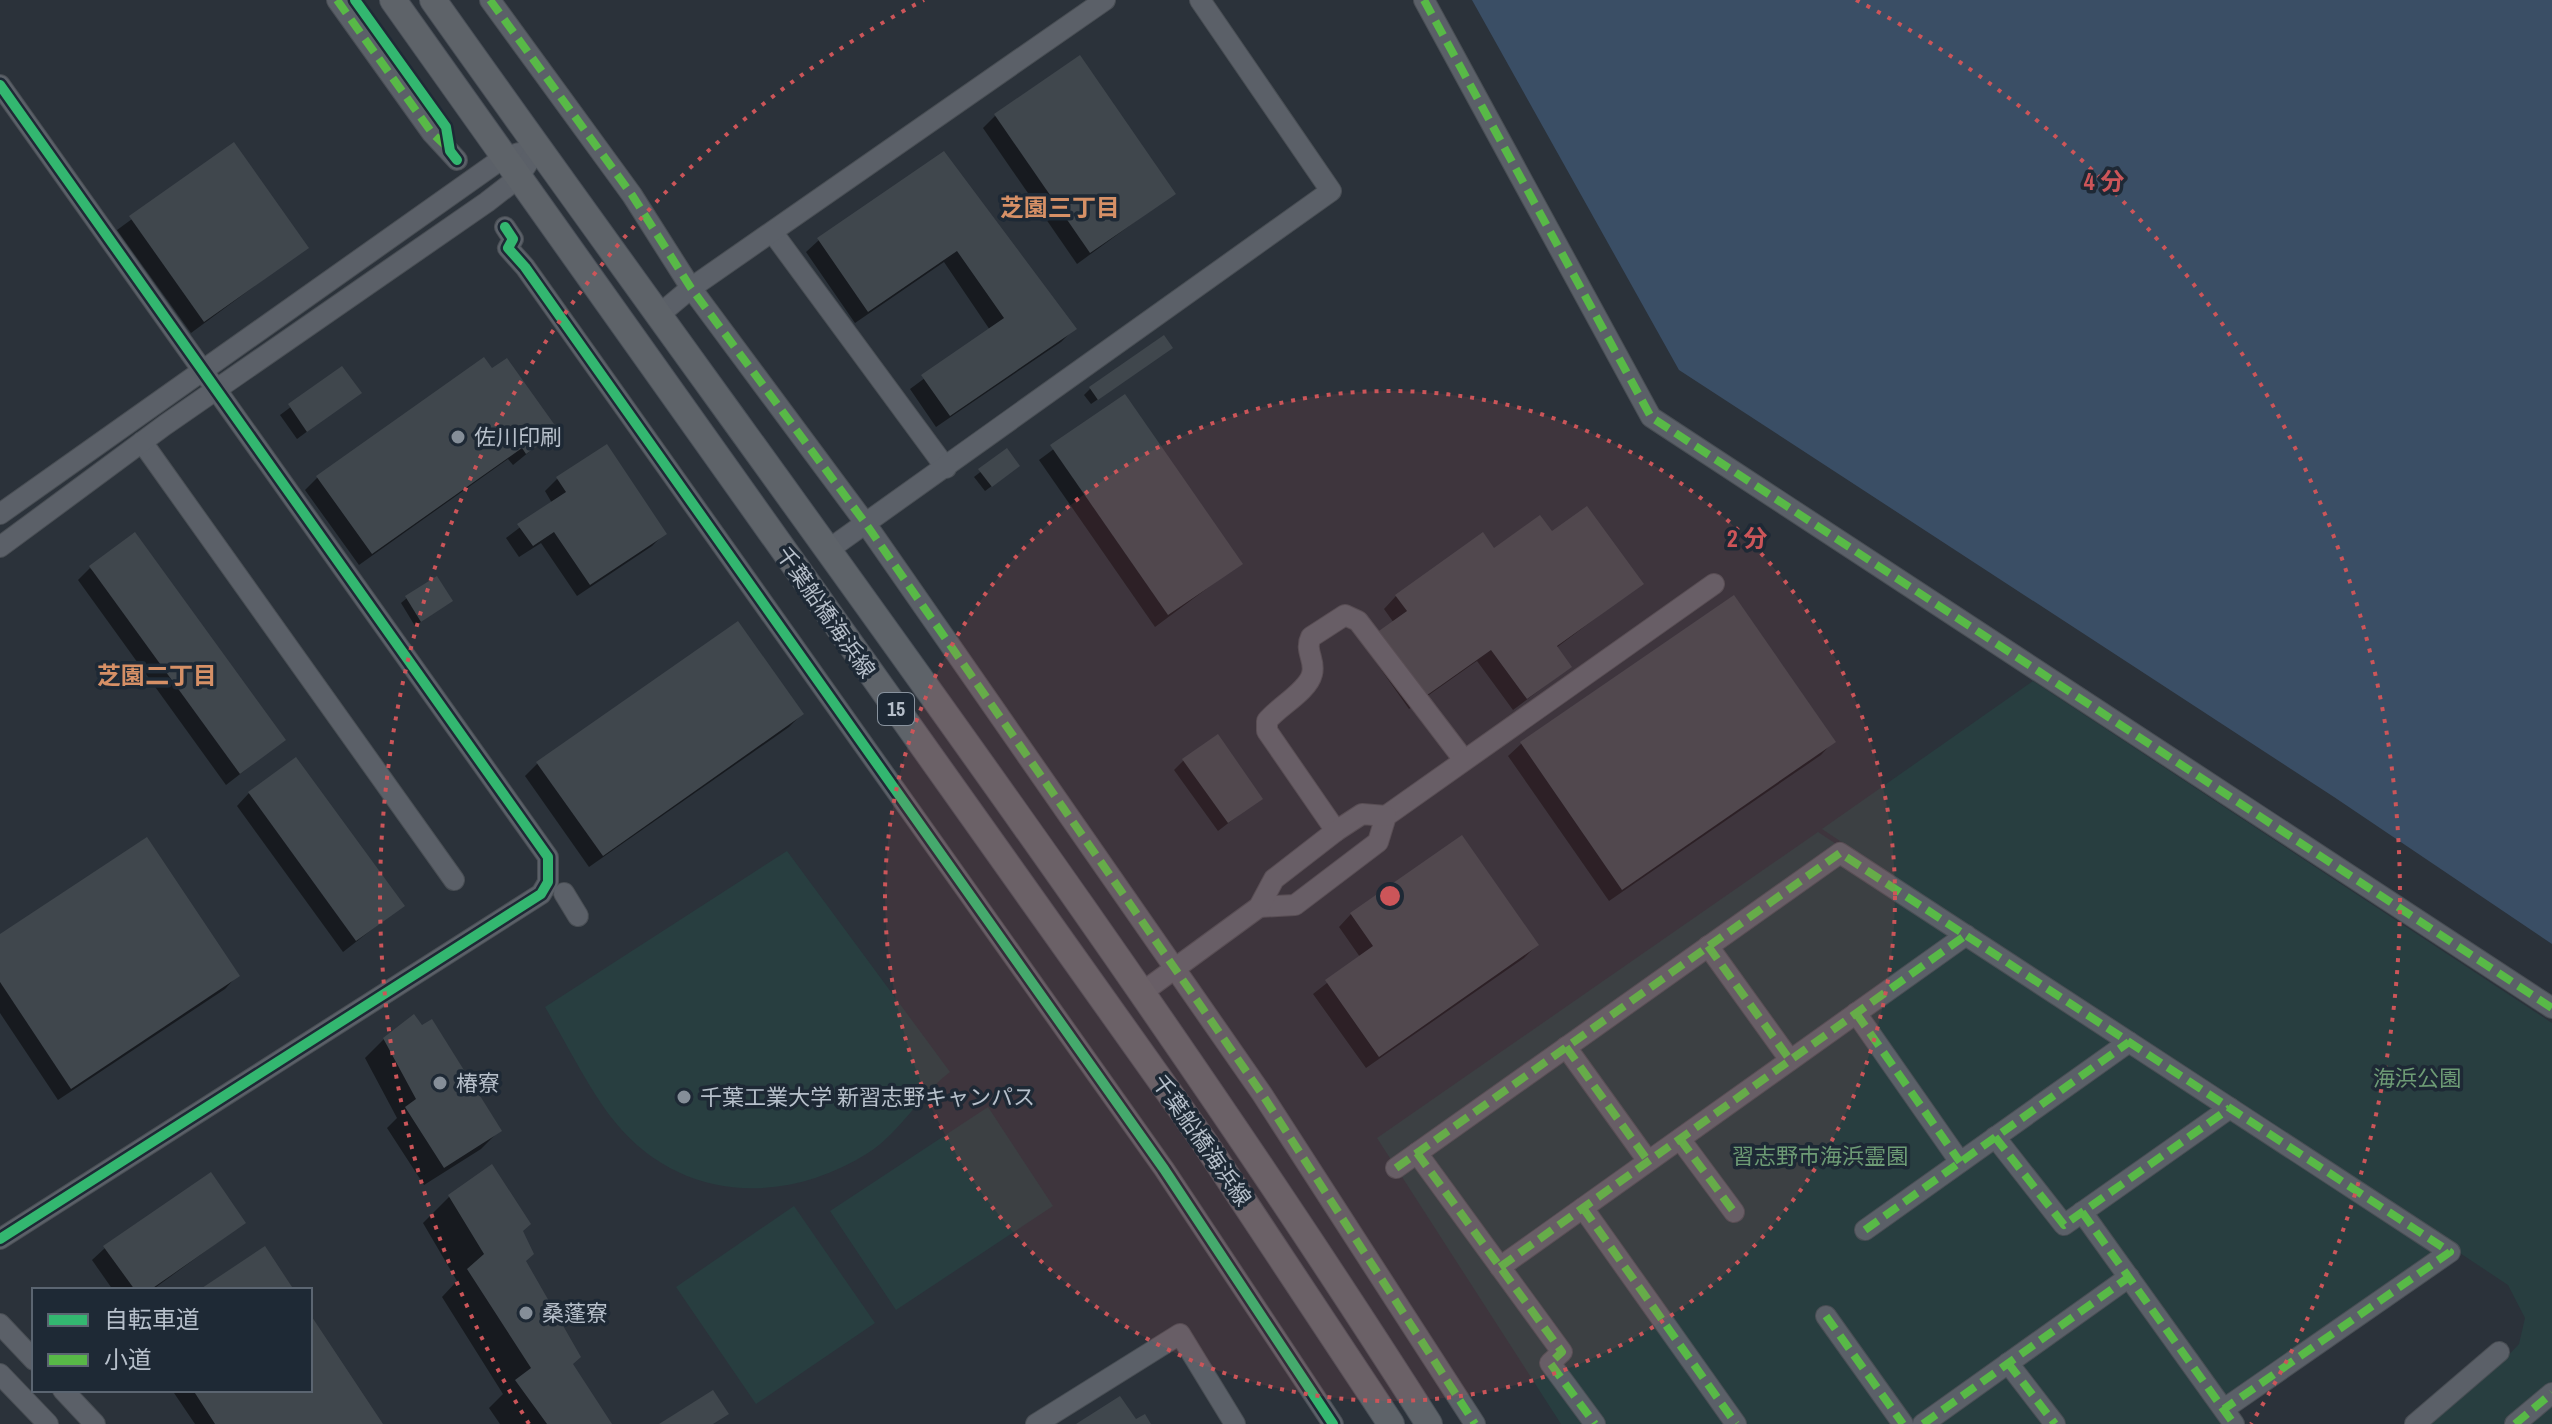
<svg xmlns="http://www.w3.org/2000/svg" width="2552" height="1424" font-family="'Archivo Narrow','Noto Sans JP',sans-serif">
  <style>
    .green { fill: #283e40 }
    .water { fill: #3a4e65 }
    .shadow { fill: #0007 }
    .building { fill: #40474d }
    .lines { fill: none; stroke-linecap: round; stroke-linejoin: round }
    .minor-casing { stroke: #494e54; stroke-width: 22 }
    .major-casing { stroke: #494f57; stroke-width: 28 }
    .minor { stroke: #5b6068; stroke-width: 20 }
    .major { stroke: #5e6369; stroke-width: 26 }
    .quiet { stroke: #58b947; stroke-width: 8; stroke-dasharray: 16 8; stroke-linecap: butt }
    .cycleway-casing { stroke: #1e2935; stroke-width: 15 }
    .cycleway { stroke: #33b770; stroke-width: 10 }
    .ring { fill: none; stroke: #cc5559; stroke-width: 4; stroke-dasharray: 4 8 }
    .poi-dot { fill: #858e98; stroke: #1e2935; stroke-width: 3 }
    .labels { text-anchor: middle; stroke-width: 7; stroke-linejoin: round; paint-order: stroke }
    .shield { fill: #1e2935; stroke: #88929d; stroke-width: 2 }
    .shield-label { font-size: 20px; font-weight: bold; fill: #b6bfca }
    .poi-label { font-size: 22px; fill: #b6bfca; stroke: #1e2935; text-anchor: start }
    .street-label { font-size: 22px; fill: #b6bfca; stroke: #1e2935 }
    .park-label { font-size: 22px; fill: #6d9b75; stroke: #1e2935 }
    .neighbourhood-label { font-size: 24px; font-weight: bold; fill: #d69066; stroke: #1e2935 }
    .centre { fill: #cc5559; stroke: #1e2935; stroke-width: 4 }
    .ring-label { font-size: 24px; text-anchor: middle; font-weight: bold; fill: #cc5559; stroke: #1e2935; stroke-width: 7; stroke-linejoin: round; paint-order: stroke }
  </style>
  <rect width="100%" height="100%" fill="#2b323a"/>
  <g class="green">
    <polygon points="2033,681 2552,1023 2552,1424 2425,1424 2502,1362 2519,1344 2525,1318 2508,1285 1822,829"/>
    <polygon points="1818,832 2455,1252 2219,1417 2223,1424 1561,1424 1377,1138"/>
    <path d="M787 851 950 1072C919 1095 902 1131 868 1153 784 1206 680 1202 615 1122 591 1093 565 1041 545 1007Z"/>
    <polygon points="988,1107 1053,1206 896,1310 830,1211"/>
    <polygon points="794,1206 875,1323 756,1404 676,1287"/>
  </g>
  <polygon class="water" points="1472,0 2552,0 2552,944 2334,797 1679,370"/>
  <g class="shadow">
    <polygon points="995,116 1173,194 1077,264 983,128"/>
    <polygon points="233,145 306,248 191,333 117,230"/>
    <polygon points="943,154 1074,329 1061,342 936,427 910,389 990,330 944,262 855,323 806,252 819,240"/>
    <polygon points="1164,338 1164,353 1091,404 1084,395 1090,389"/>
    <polygon points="342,369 359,393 297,439 280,415"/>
    <polygon points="492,371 556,430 513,465 508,459 359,565 305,490 317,478"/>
    <polygon points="1124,397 1240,564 1155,627 1039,460"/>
    <polygon points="1007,451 1012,471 985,491 974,477"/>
    <polygon points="557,479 665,533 652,546 577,596 541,543 519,557 506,538 552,503 545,491"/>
    <polygon points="1551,534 1641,584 1556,648 1570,667 1513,710 1477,661 1409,709 1365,647 1394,623 1384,609 1396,596 1494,551"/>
    <polygon points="90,568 284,740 226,785 78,580"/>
    <polygon points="407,598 451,601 415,626 401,603"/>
    <polygon points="1733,598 1833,742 1821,755 1609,901 1508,756 1521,744"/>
    <polygon points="802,714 789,727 589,867 525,776 538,763"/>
    <polygon points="1184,760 1261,798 1218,831 1174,770"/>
    <polygon points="249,793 402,906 343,952 237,806"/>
    <polygon points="1351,914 1537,945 1524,958 1366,1068 1313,994 1360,957 1339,927"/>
    <polygon points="0,937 237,976 225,989 58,1100 0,1013"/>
    <polygon points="384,1039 499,1131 481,1149 424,1185 387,1128 397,1118 365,1058"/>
    <polygon points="450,1196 521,1231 524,1262 571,1364 610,1424 500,1424 489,1408 503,1394 442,1297 457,1281 423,1223"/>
    <polygon points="244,1223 152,1290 113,1290 92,1260 105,1248"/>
    <polygon points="310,1317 381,1424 195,1424 172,1390 310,1390"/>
  </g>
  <g class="building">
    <polygon points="1080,55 1176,194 1090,253 994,114"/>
    <polygon points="234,142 309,248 204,322 129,216"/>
    <polygon points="944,151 1077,329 950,416 921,375 1004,318 957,251 868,312 817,238"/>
    <polygon points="1164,335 1173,348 1098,400 1089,387"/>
    <polygon points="484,357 492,368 507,358 559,431 526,454 522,448 372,554 316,476"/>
    <polygon points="342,366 362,393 307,432 288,404"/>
    <polygon points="1125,394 1243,564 1168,615 1050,445"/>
    <polygon points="607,444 667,534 590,585 554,532 533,546 517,524 566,492 556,477"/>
    <polygon points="1007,448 1020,466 992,487 978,469"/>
    <polygon points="1587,506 1644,584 1557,646 1572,667 1527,699 1491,650 1423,698 1376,633 1407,611 1395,595 1483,532 1494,548 1540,515 1552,531"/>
    <polygon points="135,532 286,740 240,774 89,566"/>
    <polygon points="437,576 453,601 421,622 405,596"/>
    <polygon points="1734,595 1836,742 1622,890 1520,742"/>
    <polygon points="738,621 804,714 603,856 536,762"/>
    <polygon points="1218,734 1263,799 1228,823 1182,759"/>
    <polygon points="296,757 405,906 356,941 248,792"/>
    <polygon points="1462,835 1539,945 1379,1057 1325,980 1373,946 1350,913"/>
    <polygon points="147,837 240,976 71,1089 0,982 0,934"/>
    <polygon points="414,1014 422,1025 432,1019 502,1131 444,1168 405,1107 416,1099 383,1038"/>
    <polygon points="492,1164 531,1224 523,1231 534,1254 526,1261 581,1357 573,1364 612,1424 547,1424 515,1380 531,1368 467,1269 484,1254 448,1195"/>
    <polygon points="211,1172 246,1223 150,1290 135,1290 103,1246"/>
    <polygon points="265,1246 294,1290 199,1290"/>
    <polygon points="310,1314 383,1424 215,1424 193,1390 310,1390"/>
    <polygon points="713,1390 729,1414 713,1424 659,1424"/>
    <polygon points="1120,1396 1136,1419 1145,1414 1151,1424 1076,1424"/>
  </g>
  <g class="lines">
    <g class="minor-casing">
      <g id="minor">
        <polyline points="337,0 432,133 457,160"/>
        <polyline points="490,0 632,195 691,288 866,524 1262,1094 1475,1424"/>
        <polyline points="1424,0 1651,417 2552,1008"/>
        <polyline points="0,85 548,857 548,882 541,894 0,1239"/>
        <polyline points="505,227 513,239 508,248 525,267 1164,1169 1333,1424"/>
        <polyline points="773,233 946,468"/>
        <polyline points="660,314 691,288 1105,0"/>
        <polyline points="142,442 454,880"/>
        <polyline points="0,514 503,158 519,153"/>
        <polyline points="0,547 165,425 487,202 518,178 538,147"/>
        <polyline points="828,550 1331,191 1200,0"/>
        <path d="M1336 831 1267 731V721C1278 707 1308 691 1312 674 1316 660 1304 651 1311 637L1345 615 1358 621 1464 760"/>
        <polyline points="564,893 578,916"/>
        <polyline points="1259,907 1295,905 1378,842 1386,816 1714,584"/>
        <polyline points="1708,946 1790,1060"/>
        <polyline points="1140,994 1259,907 1274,879 1336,831 1362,814 1386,816"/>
        <polyline points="1856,1013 1960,1162"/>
        <polyline points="1566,1047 1648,1161"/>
        <polyline points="1995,1137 2064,1225 2230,1108"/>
        <polyline points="1680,1139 1734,1212"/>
        <polyline points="1417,1153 1562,1352 1550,1363 1595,1424"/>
        <polyline points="1396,1168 1840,853 2450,1252 2224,1409"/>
        <polyline points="1583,1208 1736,1424"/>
        <polyline points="2082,1212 2234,1424"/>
        <polyline points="1865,1230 2129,1042"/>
        <polyline points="1500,1267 1966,935"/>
        <polyline points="1826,1316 1903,1424"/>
        <polyline points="0,1324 34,1360"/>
        <polyline points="2008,1363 2055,1424"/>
        <polyline points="0,1374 48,1424"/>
        <polyline points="63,1390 95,1424"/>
        <polyline points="1036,1424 1180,1334 1235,1424"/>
        <polyline points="1923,1424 2129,1277"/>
        <polyline points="2415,1424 2499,1352"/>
        <polyline points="2515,1424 2552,1393"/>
      </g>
    </g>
    <g class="major-casing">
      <g id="major">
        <polyline points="393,0 1205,1143 1391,1424"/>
        <path d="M433 0C768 473 1118 935 1429 1424"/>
      </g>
    </g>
    <use href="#minor" class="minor"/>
    <use href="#major" class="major"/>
    <g class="quiet">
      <polyline points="337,0 432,133 447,147"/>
      <polyline points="490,0 632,195 691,288 866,524 1262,1094 1475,1424"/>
      <polyline points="1424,0 1651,417 2552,1008"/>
      <polyline points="1708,946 1790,1060"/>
      <polyline points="1856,1013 1960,1162"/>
      <polyline points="1566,1047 1648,1161"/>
      <polyline points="1995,1137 2064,1225 2230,1108"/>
      <polyline points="1680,1139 1734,1212"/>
      <polyline points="1417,1153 1562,1352 1550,1363 1595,1424"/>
      <polyline points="1396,1168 1840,853 2450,1252 2224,1409"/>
      <polyline points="1583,1208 1736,1424"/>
      <polyline points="2082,1212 2234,1424"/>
      <polyline points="1865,1230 2129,1042"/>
      <polyline points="1500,1267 1966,935"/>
      <polyline points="1826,1316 1903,1424"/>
      <polyline points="2008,1363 2055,1424"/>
      <polyline points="1923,1424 2129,1277"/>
      <polyline points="2515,1424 2552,1393"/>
    </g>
    <g class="cycleway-casing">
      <g id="cycleway">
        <polyline points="355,0 446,127 450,151 457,160"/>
        <polyline points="0,85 548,857 548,882 541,894 0,1239"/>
        <polyline points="505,227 513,239 508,248 525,267 1164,1169 1333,1424"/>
      </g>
    </g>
    <use href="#cycleway" class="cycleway"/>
  </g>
  <circle cx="1390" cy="896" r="505" fill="#cc5559" fill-opacity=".12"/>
  <g class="ring">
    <circle cx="1390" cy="896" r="505"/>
    <path d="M529 1424A1010 1010 0 0 1 924 0M1856 0A1010 1010 0 0 1 2251 1424"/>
  </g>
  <g class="poi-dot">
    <circle cx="458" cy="437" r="8"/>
    <circle cx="440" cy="1083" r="8"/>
    <circle cx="684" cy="1097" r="8"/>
    <circle cx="526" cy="1313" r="8"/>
  </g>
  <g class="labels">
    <rect class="shield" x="878" y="693" width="36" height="32" rx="6"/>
    <g class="shield-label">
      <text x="896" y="716">15</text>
    </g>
    <g class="poi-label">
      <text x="474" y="445">佐川印刷</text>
      <text x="456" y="1091">椿寮</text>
      <text x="700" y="1105">千葉工業大学 新習志野キャンパス</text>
      <text x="542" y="1321">桑蓬寮</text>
    </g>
    <g class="street-label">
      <text transform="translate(826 612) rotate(55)" y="8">千葉船橋海浜線</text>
      <text transform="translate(1202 1140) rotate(55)" y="8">千葉船橋海浜線</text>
    </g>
    <g class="park-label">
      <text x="2417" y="1086">海浜公園</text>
      <text x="1820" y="1164">習志野市海浜霊園</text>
    </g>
    <g class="neighbourhood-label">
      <text x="1060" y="216">芝園三丁目</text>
      <text x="157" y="684">芝園二丁目</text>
    </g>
  </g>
  <circle cx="1390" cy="896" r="12" class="centre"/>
  <g class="ring-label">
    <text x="2104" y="190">4 分</text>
    <text x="1747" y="547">2 分</text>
  </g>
  <rect x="32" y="1288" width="280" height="104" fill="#1e2935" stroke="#5b6571" stroke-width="2"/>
  <rect x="48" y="1314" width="40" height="12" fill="#33b770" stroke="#5b6571" stroke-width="2"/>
  <text x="104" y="1328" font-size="24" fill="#b6bfca">自転車道</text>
  <rect x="48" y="1354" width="40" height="12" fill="#58b947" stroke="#5b6571" stroke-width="2"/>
  <text x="104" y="1368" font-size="24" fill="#b6bfca">小道</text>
</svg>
